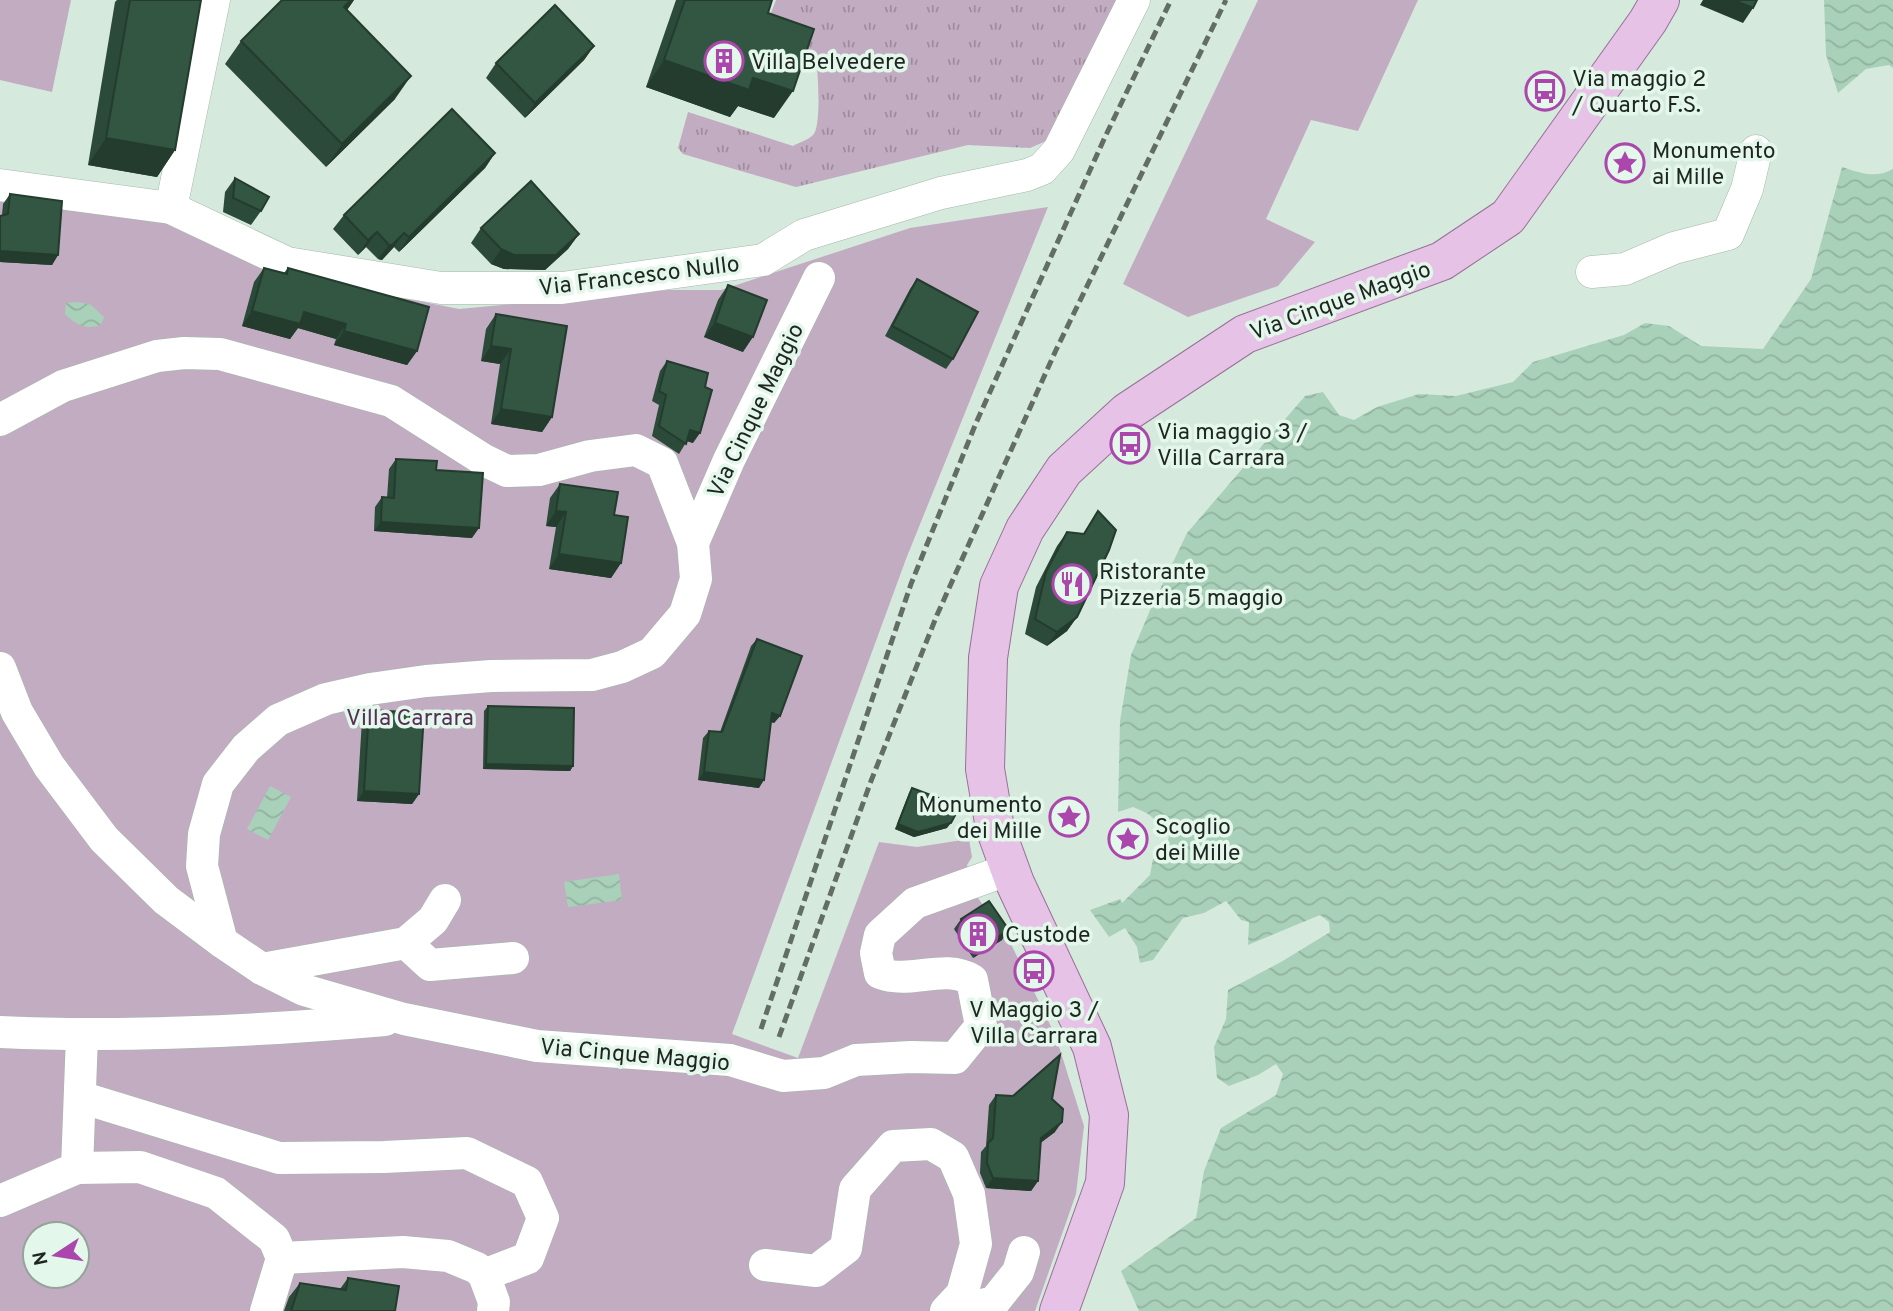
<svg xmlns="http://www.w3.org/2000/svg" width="1893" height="1311" font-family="Overpass,sans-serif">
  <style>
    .grass { fill: url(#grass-tufts) }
    .green { fill: #c2acc1; fill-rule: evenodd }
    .water { fill: url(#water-waves) }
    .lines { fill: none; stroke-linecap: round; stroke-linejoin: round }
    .minor-casing { stroke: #a5b8ac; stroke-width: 33 }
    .major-casing { stroke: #967196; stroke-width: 40 }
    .minor { stroke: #fff; stroke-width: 32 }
    .major { stroke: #e6c2e6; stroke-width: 38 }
    .rail { stroke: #626d66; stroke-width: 5; stroke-dasharray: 10 5; stroke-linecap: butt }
    .wall { fill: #2b4a39 }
    .shaded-wall { fill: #233c2e }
    .building { fill: #325642; stroke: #233c2e; stroke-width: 2 }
    .labels { text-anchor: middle; stroke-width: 7; stroke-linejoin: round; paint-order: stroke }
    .poi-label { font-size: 23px; fill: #1f2622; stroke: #e3f7ea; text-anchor: start }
    .street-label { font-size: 23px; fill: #1f2622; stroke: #e3f7ea }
    .park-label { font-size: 23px; fill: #572e57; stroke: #e3f7ea }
  </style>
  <defs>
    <pattern id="grass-tufts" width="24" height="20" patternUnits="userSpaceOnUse" patternTransform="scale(1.75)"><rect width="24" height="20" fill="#c2acc1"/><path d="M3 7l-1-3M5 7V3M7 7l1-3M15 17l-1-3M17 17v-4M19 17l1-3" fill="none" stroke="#9d8c9c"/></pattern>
    <pattern id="water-waves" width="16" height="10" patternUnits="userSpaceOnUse" patternTransform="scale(1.75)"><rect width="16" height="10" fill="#a9d1b9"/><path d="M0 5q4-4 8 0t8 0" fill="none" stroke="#91b39f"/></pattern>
  </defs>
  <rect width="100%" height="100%" fill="#d6e9dd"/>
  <path class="grass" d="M776 0H1118L1046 141 1030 148 968 145 796 187 683 154 678 148 688 112 793 146C798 143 808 140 813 135 822 126 818 66 815 52L761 38Z"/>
  <g class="green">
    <polygon points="0,0 71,0 52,92 0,80"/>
    <polygon points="1258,0 1418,0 1358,131 1311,120 1266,219 1315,242 1278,286 1188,317 1123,284"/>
    <path d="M0 196 158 220 267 271 459 309 668 290H721L910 228 1048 207 906 559 732 1034 798 1058 879 842 917 847 969 839 972 857 967 865 975 894 1010 942 1056 1037 1084 1126 1076 1194 1035 1311H0ZM35 1234H77V1276H35Z"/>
  </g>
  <g class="water">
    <polygon points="1824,0 1893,0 1893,68 1889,65 1866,69 1838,93 1826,55"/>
    <path d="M1842 167C1861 173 1875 179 1893 169V1311H1139L1121 1271 1196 1218 1204 1171 1221 1128 1276 1095 1283 1074 1276 1064 1258 1075 1229 1086 1217 1078 1214 1047 1226 1019 1228 990 1281 962 1330 932 1329 922 1320 915 1248 945 1249 922 1241 920 1226 901 1204 913 1183 918 1153 960 1140 963 1137 947 1125 928 1109 937 1090 910 1120 899 1122 903 1150 875 1153 859 1166 848 1169 836 1162 832 1157 835C1160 817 1147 813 1133 807L1118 812 1120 721 1131 655 1151 608 1187 533 1305 396 1323 392 1339 415 1354 420 1377 407 1419 394 1456 396 1513 382 1533 362 1624 335 1645 323 1669 326 1701 346 1763 349 1811 279Z"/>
    <path d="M76 302 90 304 104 317 101 325C85 330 77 325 65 314L66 303Z"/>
    <polygon points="270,786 291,797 268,840 247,829"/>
    <polygon points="619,874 622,900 568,907 564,882"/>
  </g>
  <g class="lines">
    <g class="minor-casing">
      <g id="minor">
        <polyline points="0,185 171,208 287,263 441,288 562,288 763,260 804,235 941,193 1027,175 1042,169 1059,150 1134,0"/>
        <polyline points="171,208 214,0"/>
        <polyline points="1592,272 1625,269 1674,248 1728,234 1747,189 1756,151"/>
        <path d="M0 420 63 386 157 356 184 353 220 354 391 401 484 460 507 471 539 470 590 456 636 450 662 463 693 543 696 579 685 614 652 653 622 667 592 675 491 676 426 681 370 689 326 699 278 720 246 748 218 784 204 834 202 866 222 942 262 969 304 990 404 1019 537 1046 730 1060 783 1076 824 1073 856 1060 911 1057 955 1058 981 1026 972 980C944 963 910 985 880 973L876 953 880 935 915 903 1010 869"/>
        <polyline points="693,543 729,460 819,278"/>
        <polyline points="0,668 17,712 49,766 104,839 166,900 222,942"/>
        <polyline points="406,943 430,965 513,958"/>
        <polyline points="262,969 406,943 433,920 445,900"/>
        <path d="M0 1032C128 1038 257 1031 385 1020"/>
        <polyline points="80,1097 279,1158 384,1157 467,1153 527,1182 543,1218 528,1258 484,1275"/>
        <polyline points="77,1168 140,1167 216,1193 274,1239 282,1258 266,1311"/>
        <polyline points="0,1201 77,1168 82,1036"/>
        <polyline points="282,1258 403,1252 448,1256 477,1268 484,1275 494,1302 493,1311"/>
        <polyline points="765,1265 816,1271 846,1248 855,1189 893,1146 931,1144 953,1157 969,1194 976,1244 962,1294 946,1311"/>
        <polyline points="956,1311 994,1302 1018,1272 1024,1252"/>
      </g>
    </g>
    <g class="major-casing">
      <polyline id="major" points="1059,1311 1105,1183 1109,1115 1092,1047 1015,883 995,828 985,769 988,658 999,586 1025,529 1064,470 1127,412 1245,334 1442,261 1508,217 1648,21 1660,0"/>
    </g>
    <use href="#minor" class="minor"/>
    <use href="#major" class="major"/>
    <g class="rail">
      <polyline points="761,1029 911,584 976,423 1105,137 1171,0"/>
      <polyline points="779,1037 871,781 937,615 1056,350 1226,0"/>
    </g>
  </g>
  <g class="wall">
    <polygon points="117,0 201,0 175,150 157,177 88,165 115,2"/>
    <polygon points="354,0 347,10 395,99 326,167 225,64 241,41"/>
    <polygon points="676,0 772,0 768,13 774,118 738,106 730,117 646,87"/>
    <polygon points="594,46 584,60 525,118 486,78 496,63"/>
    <polygon points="495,153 485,168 399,252 394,247 382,260 378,259 366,247 358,255 333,229 344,215"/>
    <polygon points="235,178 261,211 251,225 223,212 225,192"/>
    <polygon points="10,194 58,255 52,265 0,262 0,216 2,215 3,204"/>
    <polygon points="481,228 579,234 568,249 545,270 504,269 491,264 471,243"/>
    <polygon points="264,268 284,273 288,268 417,351 407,365 334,345 336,339 298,328 290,339 242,326 254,282"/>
    <polygon points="917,279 953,359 946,369 885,336 910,289"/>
    <polygon points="728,285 743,352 704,337 718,300"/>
    <polygon points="496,314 552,417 542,432 491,424 500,364 481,361 486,329"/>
    <polygon points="667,361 693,443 687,441 679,454 652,436 659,405 652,401 660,371"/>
    <polygon points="396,459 436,470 472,538 374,531 375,507 382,497 387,498 389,469"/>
    <polygon points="560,484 614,515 621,563 611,578 549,569 556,527 546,526 550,498"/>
    <polygon points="1098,511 1077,617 1067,631 1047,646 1025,634 1036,587 1057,546 1067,532 1083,534"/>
    <polygon points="757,639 780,716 774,723 771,722 759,788 698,780 703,738 709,731 720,732 751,646"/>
    <polygon points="488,706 573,766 570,771 483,769 484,711"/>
    <polygon points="369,710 419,794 412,804 357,801 362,720"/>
    <polygon points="912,788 947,828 914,837 895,829 909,793"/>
    <polygon points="961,919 1002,940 973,958 954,929"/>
    <polygon points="996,1095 1052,1099 1055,1132 1040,1143 1038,1181 1031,1191 986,1188 980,1173 981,1152 986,1146 989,1105"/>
    <polygon points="348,1278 395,1311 284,1311 289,1297 300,1283 340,1289"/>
  </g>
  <g class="shaded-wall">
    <polygon points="351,0 354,0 345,13 344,7"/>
    <polygon points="1703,0 1734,0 1753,8 1743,23 1700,5"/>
    <polygon points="594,46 584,60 525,118 535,103"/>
    <polygon points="664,60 753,78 793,91 774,118 738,106 730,117 646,87"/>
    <polygon points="411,76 395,99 326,167 342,144"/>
    <polygon points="106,138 175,150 157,177 88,165"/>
    <polygon points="495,153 485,168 399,252 409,237"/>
    <polygon points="377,232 366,247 358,255 368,240"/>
    <polygon points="404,233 394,247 382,260 378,259 389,245"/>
    <polygon points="579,234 568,249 545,270 504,269 491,264 501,249"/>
    <polygon points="0,251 58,255 52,265 0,262"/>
    <polygon points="252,311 304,312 346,324 336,339 298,328 290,339 242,326"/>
    <polygon points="715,323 753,337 743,352 704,337"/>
    <polygon points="344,331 417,351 407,365 334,345"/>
    <polygon points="491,346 511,349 500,364 481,361"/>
    <polygon points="501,409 552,417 542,432 491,424"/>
    <polygon points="690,430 700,433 693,443 683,440"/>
    <polygon points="556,511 566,512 556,527 546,526"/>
    <polygon points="381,522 479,528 472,538 374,531"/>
    <polygon points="559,554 621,563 611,578 549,569"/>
    <polygon points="1077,617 1067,631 1047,646 1057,632"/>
    <polygon points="772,713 780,716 774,723 767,720"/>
    <polygon points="486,764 573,766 570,771 483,769"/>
    <polygon points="704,772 764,780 759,788 698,780"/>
    <polygon points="364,791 419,794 412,804 357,801"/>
    <polygon points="951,823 947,828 914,837 895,829 898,824"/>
    <polygon points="1009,930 1002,940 973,958 980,948"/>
    <polygon points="1062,1122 1055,1132 1034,1148 1041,1138"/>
    <polygon points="993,1178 1038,1181 1031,1191 986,1188"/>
  </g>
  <g class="building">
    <polygon points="130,0 201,0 175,150 106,138"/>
    <polygon points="282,0 351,0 344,7 411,76 342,144 241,41"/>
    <polygon points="685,0 772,0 768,13 814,29 793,91 753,78 749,90 664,60"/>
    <polygon points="1734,0 1757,0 1753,8"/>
    <polygon points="555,5 594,46 535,103 496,63"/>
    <polygon points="452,109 495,153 409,237 404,233 392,245 389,245 377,232 368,240 344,215"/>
    <polygon points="235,178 269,197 261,211 233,198"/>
    <polygon points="531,181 579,234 556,255 514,255 501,249 481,228"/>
    <polygon points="10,194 62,201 58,255 0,251 0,216 8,214"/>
    <polygon points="264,268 287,274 288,268 429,307 417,351 344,331 346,324 304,312 300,324 252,311"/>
    <polygon points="917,279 978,312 953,359 892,326"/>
    <polygon points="728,285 767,300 753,337 715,323"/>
    <polygon points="496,314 567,326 552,417 501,409 511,349 491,346"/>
    <polygon points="667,361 708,373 705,387 712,390 700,433 690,430 686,444 659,426 666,395 659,391"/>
    <polygon points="396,459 437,461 436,470 483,473 479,528 381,522 382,497 394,498"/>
    <polygon points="560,484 618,492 614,515 628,517 621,563 559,554 566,512 556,511"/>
    <polygon points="1098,511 1116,530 1109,550 1077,617 1057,632 1035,619 1046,572 1067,532 1084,534"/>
    <polygon points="757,639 802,656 780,716 772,713 764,780 704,772 709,731 722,732"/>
    <polygon points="488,706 574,708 573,766 486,764"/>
    <polygon points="369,710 424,713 419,794 364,791"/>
    <polygon points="912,788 960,806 951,823 918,832 898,824"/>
    <polygon points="989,901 1009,930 980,948 961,919"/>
    <polygon points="1060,1055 1052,1099 1063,1109 1062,1122 1041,1138 1038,1181 993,1178 987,1163 988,1143 993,1138 996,1095 1013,1096"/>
    <polygon points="348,1278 399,1286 395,1311 291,1311 300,1283 346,1290"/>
  </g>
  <defs>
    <g id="building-ring" transform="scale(2.0125)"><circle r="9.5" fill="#e3f7ea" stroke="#ab47ac" stroke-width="1.5"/><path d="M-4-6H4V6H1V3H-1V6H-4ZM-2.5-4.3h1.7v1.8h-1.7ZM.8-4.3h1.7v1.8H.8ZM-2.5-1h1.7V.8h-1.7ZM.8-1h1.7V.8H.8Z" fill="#ab47ac"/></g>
    <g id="bus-ring" transform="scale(2.0125)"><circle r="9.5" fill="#e3f7ea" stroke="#ab47ac" stroke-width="1.5"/><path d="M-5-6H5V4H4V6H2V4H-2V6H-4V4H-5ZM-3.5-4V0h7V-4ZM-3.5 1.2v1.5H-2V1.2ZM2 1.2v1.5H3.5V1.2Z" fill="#ab47ac"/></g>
    <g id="sight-ring" transform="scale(2.0125)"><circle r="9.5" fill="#e3f7ea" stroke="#ab47ac" stroke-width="1.5"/><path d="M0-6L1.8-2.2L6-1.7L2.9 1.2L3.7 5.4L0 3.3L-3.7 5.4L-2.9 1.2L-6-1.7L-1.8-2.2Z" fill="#ab47ac"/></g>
    <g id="restaurant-ring" transform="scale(2.0125)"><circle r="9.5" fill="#e3f7ea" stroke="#ab47ac" stroke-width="1.5"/><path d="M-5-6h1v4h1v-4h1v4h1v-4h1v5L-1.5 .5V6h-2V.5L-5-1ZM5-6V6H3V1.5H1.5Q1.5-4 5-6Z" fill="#ab47ac"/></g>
  </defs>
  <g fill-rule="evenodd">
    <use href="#building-ring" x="724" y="61"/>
    <use href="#bus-ring" x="1545" y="91"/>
    <use href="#sight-ring" x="1625" y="163"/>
    <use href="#bus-ring" x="1130" y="444"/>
    <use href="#restaurant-ring" x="1072" y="584"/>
    <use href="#sight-ring" x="1069" y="817"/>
    <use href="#sight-ring" x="1128" y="839"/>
    <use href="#building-ring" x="978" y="934"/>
    <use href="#bus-ring" x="1034" y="971"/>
  </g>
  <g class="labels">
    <g class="poi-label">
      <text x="751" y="69">Villa Belvedere</text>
      <text x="1572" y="86">Via maggio 2<tspan x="1572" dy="26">/ Quarto F.S.</tspan></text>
      <text x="1652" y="158">Monumento<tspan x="1652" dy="26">ai Mille</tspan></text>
      <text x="1157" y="439">Via maggio 3 /<tspan x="1157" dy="26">Villa Carrara</tspan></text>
      <text x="1099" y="579">Ristorante<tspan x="1099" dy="26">Pizzeria 5 maggio</tspan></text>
      <text x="1042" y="812" text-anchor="end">Monumento<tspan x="1042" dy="26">dei Mille</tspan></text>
      <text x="1155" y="834">Scoglio<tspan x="1155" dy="26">dei Mille</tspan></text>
      <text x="1005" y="942">Custode</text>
      <text x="1034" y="1017" text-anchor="middle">V Maggio 3 /<tspan x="1034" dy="26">Villa Carrara</tspan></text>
    </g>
    <g class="street-label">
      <text transform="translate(639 275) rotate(-7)" y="8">Via Francesco Nullo</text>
      <text transform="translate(1340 300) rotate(-20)" y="8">Via Cinque Maggio</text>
      <text transform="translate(755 410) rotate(-64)" y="8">Via Cinque Maggio</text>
      <text transform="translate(635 1054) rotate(5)" y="8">Via Cinque Maggio</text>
    </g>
    <g class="park-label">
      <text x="410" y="725">Villa Carrara</text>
    </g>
  </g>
  <g transform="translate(56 1255) rotate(258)"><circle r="33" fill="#e3f7ea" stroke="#95a39a" stroke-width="2"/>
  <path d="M0-5L12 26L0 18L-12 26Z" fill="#ab47ac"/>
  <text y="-10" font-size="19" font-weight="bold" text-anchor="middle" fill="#1f2622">N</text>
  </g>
</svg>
